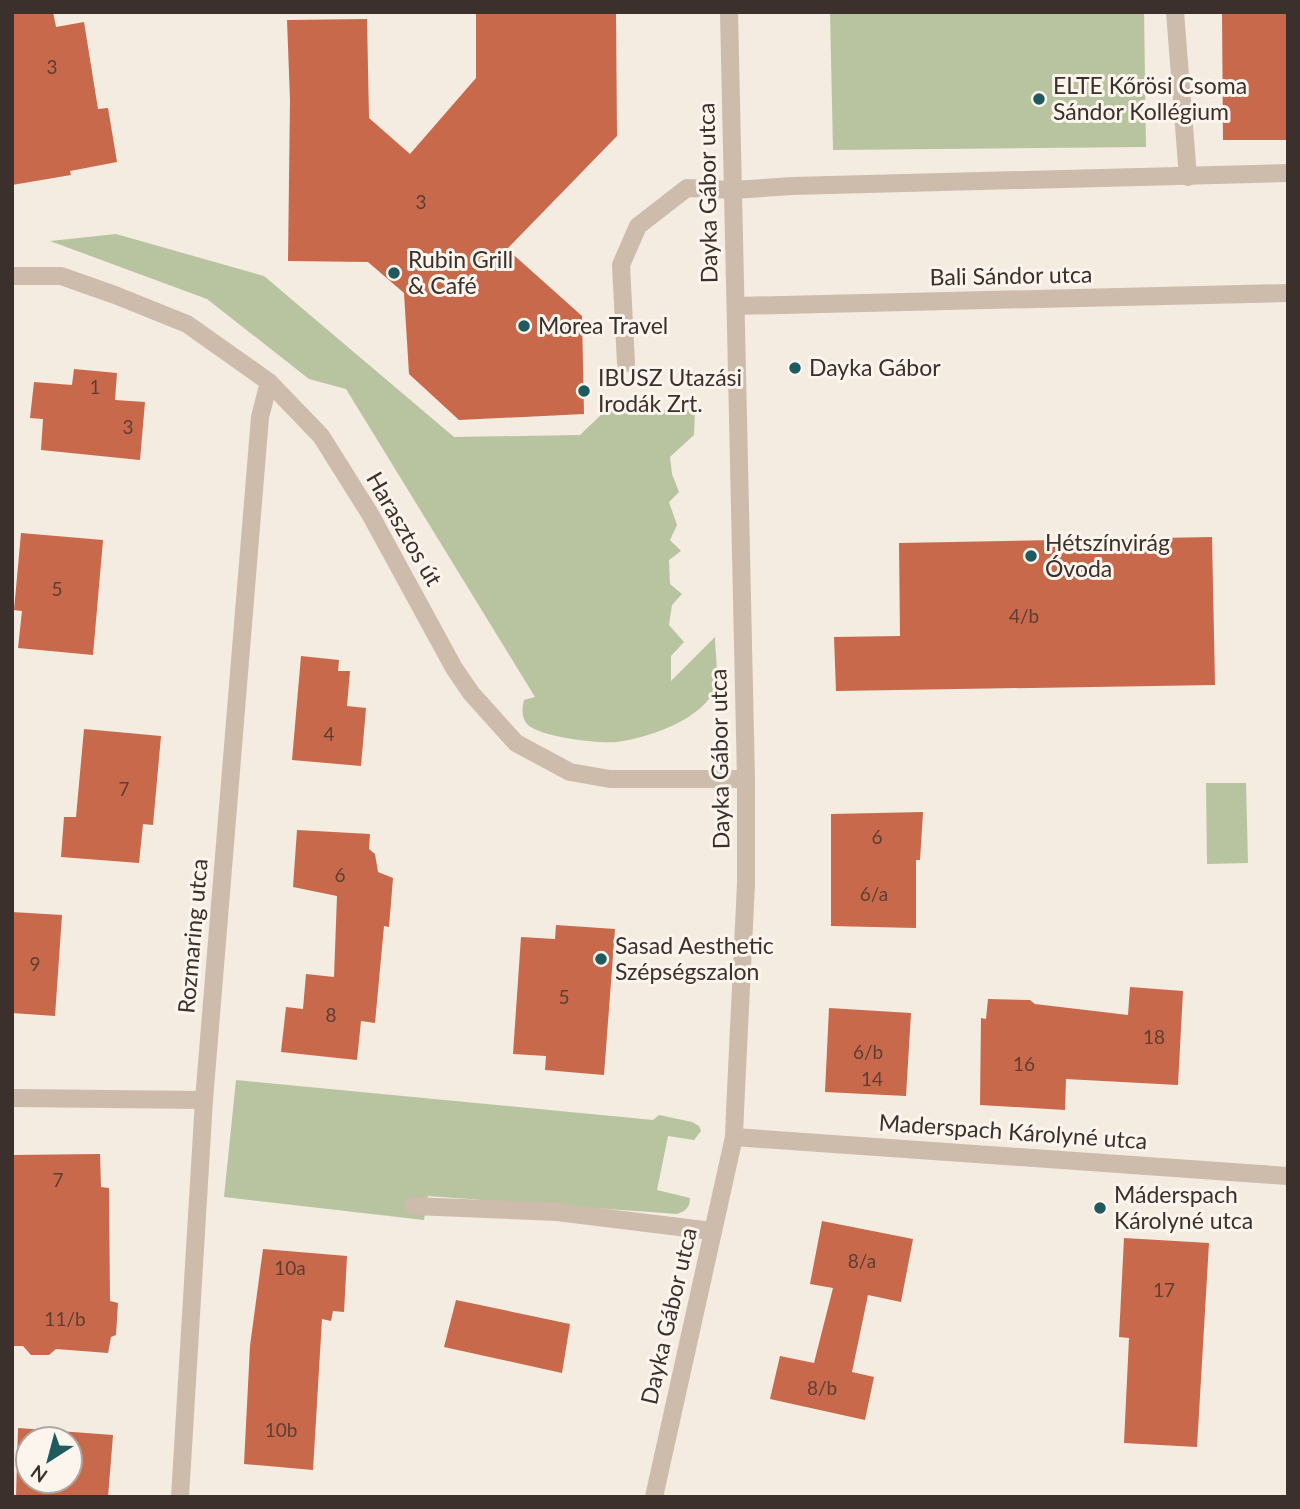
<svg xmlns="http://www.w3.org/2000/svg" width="1300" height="1509" font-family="Lato,sans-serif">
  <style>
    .green { fill: #b8c4a0 }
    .building { fill: #c8694b; fill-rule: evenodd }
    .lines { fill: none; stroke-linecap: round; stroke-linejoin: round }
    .service { stroke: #cdbbac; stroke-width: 18 }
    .minor { stroke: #cdbbac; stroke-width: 18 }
    .poi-dot { fill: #1f5a5e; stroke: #fbf5ee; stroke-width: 2.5 }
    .labels { text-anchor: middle; stroke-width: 6; stroke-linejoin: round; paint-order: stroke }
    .number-label { font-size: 19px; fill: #5e3e33 }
    .poi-label { font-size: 23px; fill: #3b302b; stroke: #fbf5ee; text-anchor: start }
    .street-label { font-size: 23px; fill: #3b302b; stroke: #fbf5ee }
  </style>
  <rect width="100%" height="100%" fill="#f4ebe1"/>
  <g class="green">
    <polygon points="830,12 1144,12 1146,147 833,150"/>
    <path d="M116 234 264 276 454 437 580 435 605 411 695 410 694 435 670 457 672 474 679 492 669 502 677 525 670 540 681 551 669 560 670 584 682 594 672 605 669 625 684 642 671 656V681L715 637C715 654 721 681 711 696 694 722 647 738 617 742 600 744 541 737 528 725 521 718 522 708 524 700L535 697 346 389 309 379 207 299 50 241Z"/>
    <polygon points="1206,783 1246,783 1248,863 1207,864"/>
    <path d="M236 1080 653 1120 659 1115 692 1122 699 1126 701 1131 694 1140 668 1136 657 1190 690 1198C690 1207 686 1211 677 1214L428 1196 424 1220 224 1197Z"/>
  </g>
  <g class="building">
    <polygon points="12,12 53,12 56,27 84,22 98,109 108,108 117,162 70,171 71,175 12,185"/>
    <polygon points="476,12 616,12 617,136 507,249 582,316 584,414 459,420 409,374 404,293 368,262 288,261 290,100 287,20 367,19 369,118 410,154 476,78"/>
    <polygon points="1222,12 1288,12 1288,140 1223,140"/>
    <polygon points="74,369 117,373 115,400 145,402 140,460 41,450 43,419 30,418 34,382 72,385"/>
    <polygon points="21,533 103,540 93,655 18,648 22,611 14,610"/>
    <polygon points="1212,537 1215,685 836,691 834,637 900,636 899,543"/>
    <polygon points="301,656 339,660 338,671 350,671 347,706 366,708 361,766 292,760"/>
    <polygon points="84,729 161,736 153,825 143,824 139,863 61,857 64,817 76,817"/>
    <polygon points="923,812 920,860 916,860 916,928 831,926 831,814"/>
    <polygon points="297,830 370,834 369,849 375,854 378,872 393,878 389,927 384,926 375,1023 361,1021 357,1060 281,1052 286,1007 303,1009 306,974 334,977 337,896 293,887"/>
    <polygon points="12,912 62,915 55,1016 12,1013"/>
    <polygon points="556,925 615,929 604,1075 545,1070 546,1056 513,1054 521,937 555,939"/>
    <polygon points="1130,987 1183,991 1178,1085 1066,1079 1065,1110 980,1105 981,1018 986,1019 988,999 1030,1000 1035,1004 1128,1015"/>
    <polygon points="829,1008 911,1013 906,1096 825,1092"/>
    <polygon points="100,1154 101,1187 109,1188 110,1301 118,1303 116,1335 111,1337 108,1353 56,1349 49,1355 31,1355 23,1346 12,1346 12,1155"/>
    <polygon points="822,1221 913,1239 901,1302 868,1295 852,1372 874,1377 865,1420 770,1399 780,1356 814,1363 833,1288 810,1284"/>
    <polygon points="1124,1238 1209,1243 1197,1447 1124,1443 1129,1338 1119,1337"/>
    <polygon points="263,1249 347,1256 344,1312 333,1311 331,1321 322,1319 313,1470 244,1464 250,1346"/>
    <polygon points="456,1300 570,1324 562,1373 444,1347"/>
    <path d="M18 1428 113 1435 108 1497H16ZM28 1439H70V1481H28Z"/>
  </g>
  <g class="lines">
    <g class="service">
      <polyline points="1175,12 1188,177"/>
      <polyline points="626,363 621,265 638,226 687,188 733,190 792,186 1288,173"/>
    </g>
    <g class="minor">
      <polyline points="12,276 61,276 115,295 187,324 269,382 321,436 370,514 454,668 471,693 516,743 570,772 610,779 746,779"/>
      <polyline points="736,306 1288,293"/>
      <polyline points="12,1098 204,1100"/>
      <polyline points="734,1137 1288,1176"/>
      <polyline points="414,1206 557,1212 712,1231"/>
      <polyline points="180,1497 204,1100 260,417 269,382"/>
      <polyline points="654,1497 734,1137 735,1111 746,884 746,779 729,12"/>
    </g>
  </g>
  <g class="poi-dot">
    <circle cx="1039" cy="99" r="7"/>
    <circle cx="394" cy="273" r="7"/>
    <circle cx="524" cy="326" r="7"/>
    <circle cx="795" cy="368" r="7"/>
    <circle cx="584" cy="391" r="7"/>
    <circle cx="1031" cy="556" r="7"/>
    <circle cx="601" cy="959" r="7"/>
    <circle cx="1100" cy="1208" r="7"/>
  </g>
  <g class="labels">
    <g class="number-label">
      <text x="52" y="74">3</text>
      <text x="421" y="209">3</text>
      <text x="95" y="394">1</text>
      <text x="128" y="434">3</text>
      <text x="57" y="596">5</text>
      <text x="1024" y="623">4/b</text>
      <text x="329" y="741">4</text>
      <text x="124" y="796">7</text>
      <text x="877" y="844">6</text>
      <text x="340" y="882">6</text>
      <text x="874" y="901">6/a</text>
      <text x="35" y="971">9</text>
      <text x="564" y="1004">5</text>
      <text x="331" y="1022">8</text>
      <text x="1154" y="1044">18</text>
      <text x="868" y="1059">6/b</text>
      <text x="1024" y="1071">16</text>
      <text x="872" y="1086">14</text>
      <text x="58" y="1187">7</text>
      <text x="862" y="1268">8/a</text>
      <text x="290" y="1275">10a</text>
      <text x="1164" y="1297">17</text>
      <text x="65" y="1326">11/b</text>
      <text x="822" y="1395">8/b</text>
      <text x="281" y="1437">10b</text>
    </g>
    <g class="poi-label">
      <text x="1053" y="94">ELTE Kőrösi Csoma<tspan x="1053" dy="26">Sándor Kollégium</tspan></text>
      <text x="408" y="268">Rubin Grill<tspan x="408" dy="26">&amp; Café</tspan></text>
      <text x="538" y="334">Morea Travel</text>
      <text x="809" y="376">Dayka Gábor</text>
      <text x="598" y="386">IBUSZ Utazási<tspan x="598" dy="26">Irodák Zrt.</tspan></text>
      <text x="1045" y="551">Hétszínvirág<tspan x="1045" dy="26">Óvoda</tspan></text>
      <text x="615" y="954">Sasad Aesthetic<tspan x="615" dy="26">Szépségszalon</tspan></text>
      <text x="1114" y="1203">Máderspach<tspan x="1114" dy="26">Károlyné utca</tspan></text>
    </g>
    <g class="street-label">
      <text transform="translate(708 193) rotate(-91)" y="8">Dayka Gábor utca</text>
      <text transform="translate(1011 276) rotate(-1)" y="8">Bali Sándor utca</text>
      <text transform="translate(404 529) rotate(60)" y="8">Harasztos út</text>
      <text transform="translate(720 759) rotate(-91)" y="8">Dayka Gábor utca</text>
      <text transform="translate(193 936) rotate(-85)" y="8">Rozmaring utca</text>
      <text transform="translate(1013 1132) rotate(4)" y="8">Maderspach Károlyné utca</text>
      <text transform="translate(669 1316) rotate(-77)" y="8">Dayka Gábor utca</text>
    </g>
  </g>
  <rect width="1300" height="1509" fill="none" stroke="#3b302b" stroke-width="28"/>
  <g transform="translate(49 1460) rotate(216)"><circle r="33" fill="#fbf5ee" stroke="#aea6a0" stroke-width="2"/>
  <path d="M0-5L12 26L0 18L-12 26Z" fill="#1f5a5e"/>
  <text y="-10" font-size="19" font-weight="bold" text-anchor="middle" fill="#3b302b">N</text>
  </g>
</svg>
